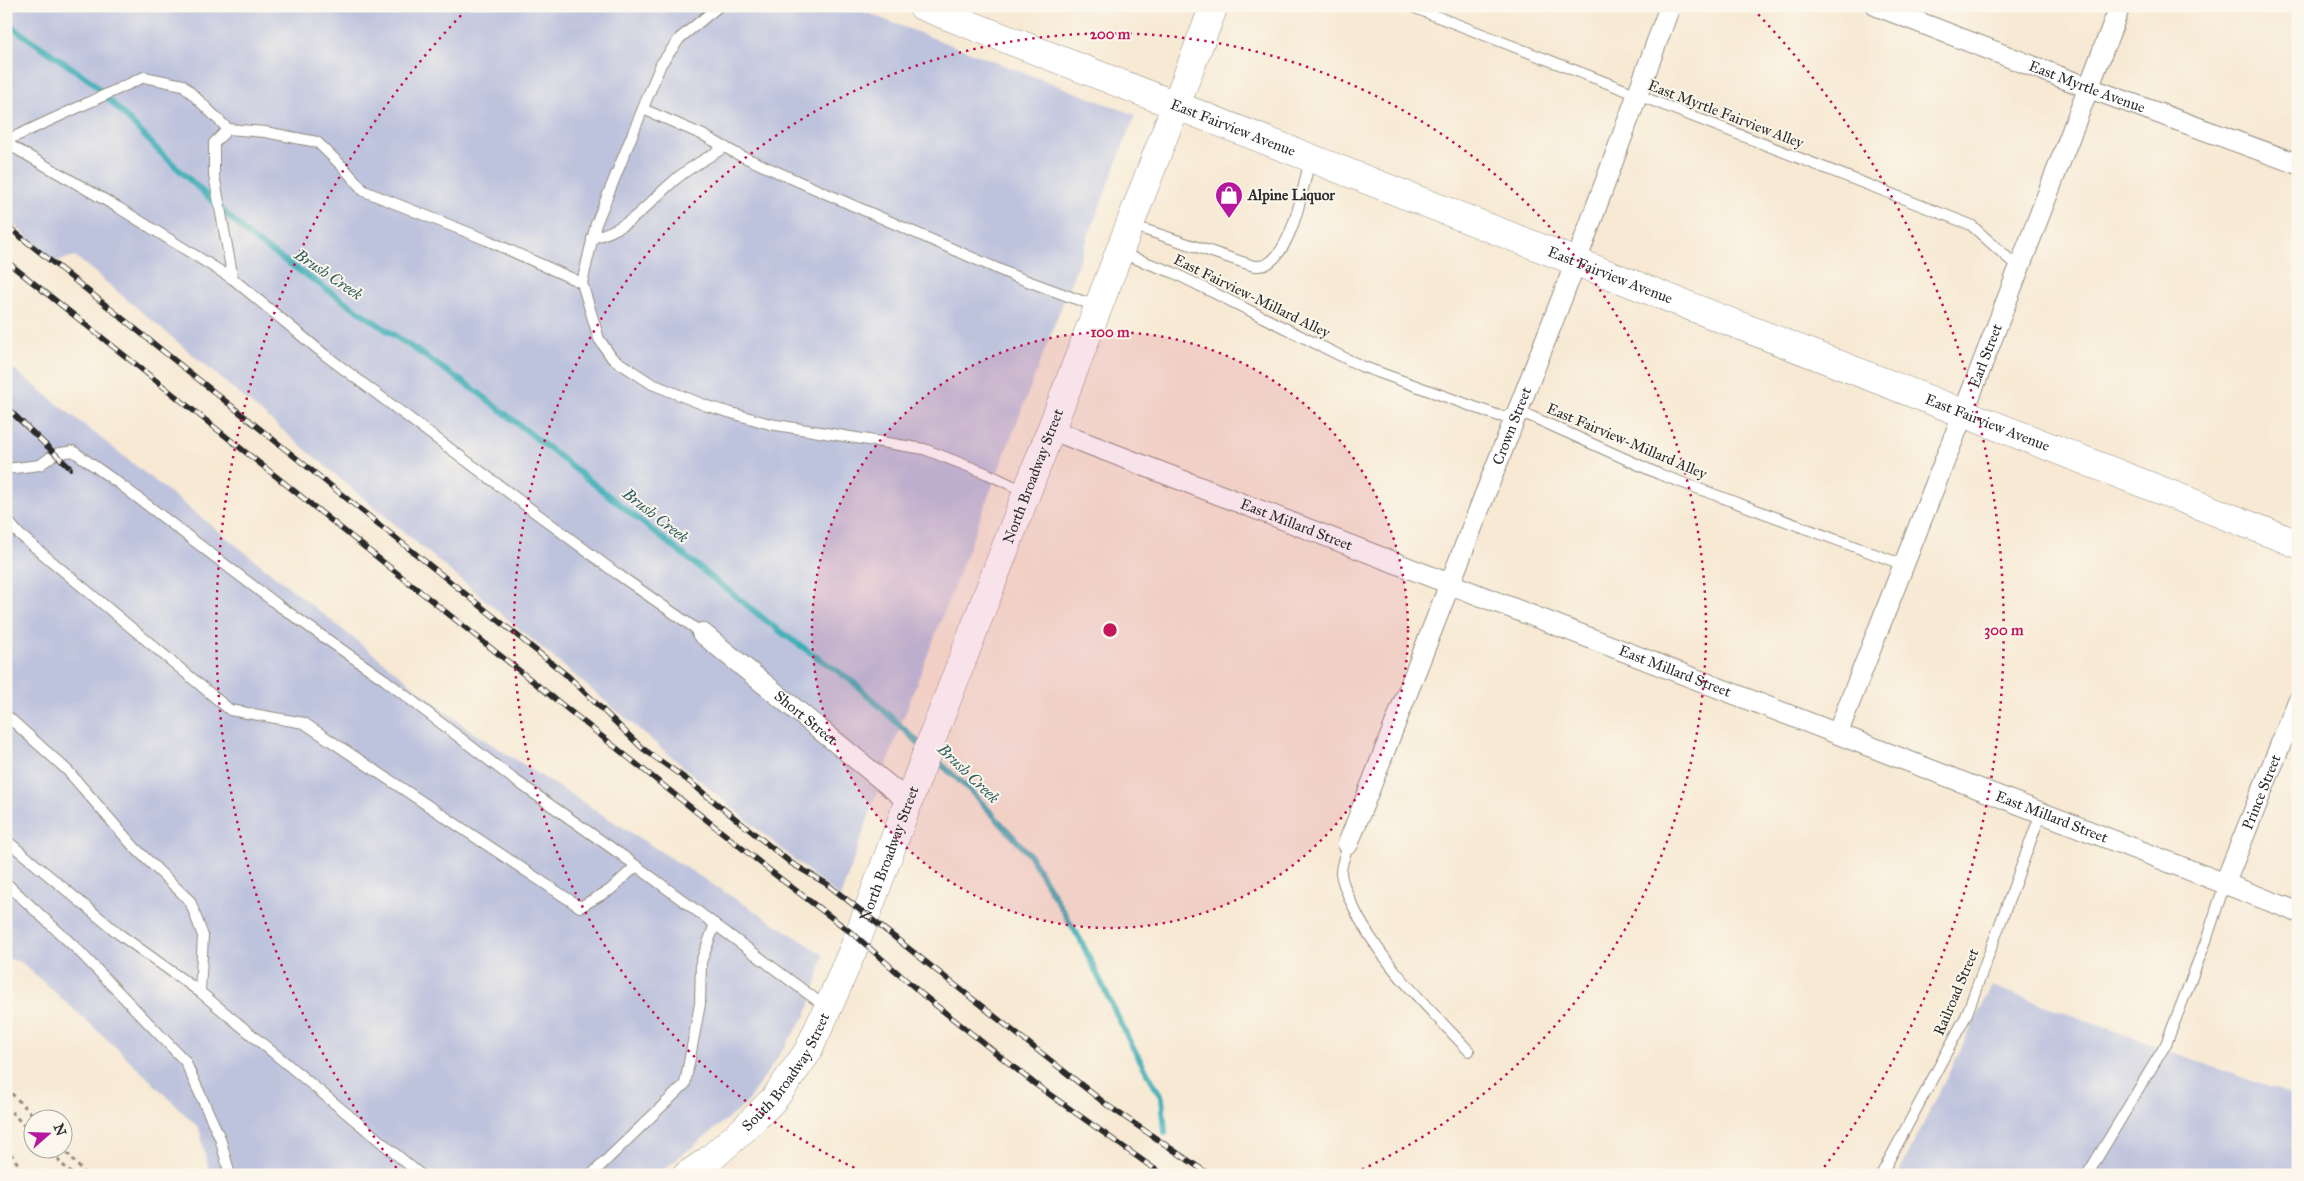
<svg xmlns="http://www.w3.org/2000/svg" width="2304" height="1181" font-family="'IM FELL Great Primer',serif">
  <style>
    .industrial { fill: #bec3dd }
    .lines { fill: none; stroke-linecap: round; stroke-linejoin: round }
    .stream { stroke: #3cadb6; stroke-width: 6 }
    .lane-casing { stroke: #918a7f; stroke-width: 12 }
    .street-casing { stroke: #918a7f; stroke-width: 22 }
    .secondary-casing { stroke: #918a7f; stroke-width: 29 }
    .path { stroke: #918a7f; stroke-width: 3; stroke-dasharray: 4 4; stroke-linecap: butt }
    .lane { stroke: #fff; stroke-width: 10 }
    .street { stroke: #fff; stroke-width: 20 }
    .secondary { stroke: #fff; stroke-width: 28 }
    .rail-casing { stroke: #2b2b2b; stroke-width: 5.5 }
    .rail { stroke: #fbf7ec; stroke-width: 4; stroke-dasharray: 11; stroke-linecap: butt }
    .ring { fill: none; stroke: #c2185b; stroke-width: 2.5; stroke-dasharray: 2.5 5 }
    .labels { text-anchor: middle; stroke-width: 4; stroke-linejoin: round; paint-order: stroke }
    .street-label { font-size: 15px; fill: #2b2b2b; stroke: #fbf7ec }
    .poi-label { font-size: 15px; font-weight: bold; fill: #2b2b2b; stroke: #fbf7ec; text-anchor: start }
    .water-label { font-size: 16px; font-style: italic; fill: #325f63; stroke: #fbf7ec }
    .centre { fill: #c2185b; stroke: #fbf7ec; stroke-width: 2.5 }
    .ring-label { font-size: 15px; text-anchor: middle; font-weight: bold; fill: #c2185b; stroke: #fbf7ec; stroke-width: 4; stroke-linejoin: round; paint-order: stroke }
  </style>
  <rect width="100%" height="100%" fill="#fbf7ec"/>
  <filter id="ink" filterUnits="userSpaceOnUse"><feTurbulence type="fractalNoise" baseFrequency=".02" numOctaves="2"/><feDisplacementMap in="SourceGraphic" scale="10" xChannelSelector="R" yChannelSelector="G"/><feConvolveMatrix kernelMatrix="1 2 1 2 8 2 1 2 1" color-interpolation-filters="sRGB"/></filter>
  <filter id="wash" filterUnits="userSpaceOnUse"><feTurbulence type="fractalNoise" baseFrequency=".0096" numOctaves="4" result="noise"/><feDisplacementMap in="SourceGraphic" scale="20" xChannelSelector="R" yChannelSelector="G"/><feGaussianBlur stdDeviation="1.12" result="paint"/><feColorMatrix in="noise" values="0 0 0 0 0 0 0 0 0 0 0 0 0 0 0 0 0 1.4 0 .05"/><feComposite in="paint" operator="in"/></filter>
  <g filter="url(#wash)">
    <rect width="100%" height="100%" fill="#f7e9d3"/>
    <g class="industrial">
      <polygon points="6,6 849,6 1135,115 903,719 840,898 75,256 54,262 6,217"/>
      <polygon points="6,363 472,732 824,955 807,1014 745,1105 657,1175 210,1175 199,1128 119,1050 21,962 6,958"/>
      <polygon points="1992,986 2298,1098 2298,1175 1898,1175"/>
    </g>
    <g class="lines">
      <g class="stream">
        <polyline points="6,23 91,81 159,151 253,239 479,393 782,633 852,681 921,745"/>
        <polyline points="932,756 970,790 1029,854 1081,941 1132,1046 1162,1098 1165,1132"/>
      </g>
    </g>
  </g>
  <g filter="url(#ink)">
    <g class="lines">
      <g class="lane-casing">
        <g id="lane">
          <polyline points="719,6 680,38 661,64 596,224 582,283 599,339 612,358 652,384 707,406 770,424 924,449 988,474 1026,492"/>
          <polyline points="1410,6 1971,225 2019,268"/>
          <polyline points="643,109 703,135 737,154 811,187 1014,276 1098,307"/>
          <polyline points="6,137 14,137 144,77 183,85 228,129"/>
          <polyline points="6,143 119,208 233,279 325,355 616,573 702,633"/>
          <path d="M1131 225 1254 266C1257 266 1262 266 1265 265 1293 252 1303 187 1310 159"/>
          <path d="M592 238C634 227 645 205 676 179 691 166 709 157 725 147"/>
          <polyline points="1120,253 1172,272 1361,366 1499,416 1528,415 1659,474 1904,565"/>
          <polyline points="233,279 214,175 214,143 228,129 265,132 317,142 343,167 364,191 487,240 582,283"/>
          <polyline points="6,469 40,465 55,454 73,451 121,485 278,605 385,680 512,778 623,856 826,1007"/>
          <polyline points="6,519 19,534 230,710 304,723 580,907 610,890 636,866"/>
          <polyline points="6,715 68,771 134,847 190,901 203,936 200,992"/>
          <polyline points="6,840 119,934 200,992 421,1175"/>
          <path d="M1348 844C1346 853 1341 864 1341 873 1342 883 1347 893 1351 902 1377 960 1426 1005 1469 1051"/>
          <polyline points="7,884 78,950 185,1061 220,1138 230,1175"/>
          <polyline points="591,1175 685,1084 700,1004 701,962 715,924"/>
          <polyline points="1881,1175 1966,1016 2041,813"/>
          <polyline points="2087,1175 2166,1044 2206,941 2225,883"/>
        </g>
      </g>
      <g class="street-casing">
        <g id="street">
          <path id="s1" d="M1877 6 2089 88 2298 164"/>
          <path id="s2" d="M1052 430 2298 912"/>
          <path id="s3" d="M702 633 910 803"/>
          <path id="s4" d="M1838 732 1963 414 2120 6"/>
          <path id="s5" d="M1348 844 1576 262 1670 6"/>
          <path id="s6" d="M2225 883 2298 701"/>
        </g>
      </g>
      <g class="secondary-casing">
        <g id="secondary">
          <path id="s7" d="M922 6 2298 544"/>
          <path id="s8" d="M687 1175 709 1160 744 1129 774 1099 807 1053 831 1001 855 945 933 736 1214 6"/>
        </g>
      </g>
      <g class="path">
        <polyline points="6,1088 36,1118"/>
        <polyline points="6,1106 32,1134"/>
        <polyline points="6,1147 26,1175"/>
        <polyline points="62,1147 86,1175"/>
        <polyline points="46,1148 73,1175"/>
      </g>
      <use href="#lane" class="lane"/>
      <use href="#street" class="street"/>
      <use href="#secondary" class="secondary"/>
      <g class="rail-casing">
        <g id="rail">
          <polyline points="6,225 569,677 642,748 686,779 791,863 827,884 1107,1105 1210,1175"/>
          <polyline points="6,261 773,873 857,937 923,995 1035,1084 1163,1175"/>
          <polyline points="6,407 70,468"/>
        </g>
      </g>
      <use href="#rail" class="rail"/>
    </g>
  </g>
  <circle cx="1110" cy="630" r="298" fill="#c2185b" fill-opacity=".12"/>
  <g class="ring">
    <circle cx="1110" cy="630" r="298"/>
    <path d="M868 1174A596 596 0 1 1 1352 1174"/>
    <path d="M401 1174A894 894 0 0 1 467 9M1753 9A894 894 0 0 1 1819 1174"/>
  </g>
  <defs>
    <g id="shop-pin" transform="scale(1.4375)"><path d="M0 17L-7.5 6A9.5 9.5 0 1 1 7.5 6Z" fill="#b5179e" stroke="#fbf7ec"/><path d="M-5-2.5h2.3a2.7 3.5 0 0 1 5.4 0H5L5.5 6h-11ZM-1.5-2.5h3a1.5 2.3 0 0 0-3 0Z" fill="#fff"/></g>
  </defs>
  <g fill-rule="evenodd">
    <use href="#shop-pin" x="1229" y="195"/>
  </g>
  <g class="labels">
    <g class="street-label">
      <text dy="5" stroke="none"><textPath href="#s1" startOffset="225">East Myrtle Avenue</textPath></text>
      <text transform="translate(1726 114) rotate(21)" y="5">East Myrtle Fairview Alley</text>
      <text dy="5" stroke="none"><textPath href="#s7" startOffset="334">East Fairview Avenue</textPath></text>
      <text dy="5" stroke="none"><textPath href="#s7" startOffset="739">East Fairview Avenue</textPath></text>
      <text transform="translate(1252 296) rotate(26)" y="5">East Fairview-Millard Alley</text>
      <text dy="5" stroke="none"><textPath href="#s4" startOffset="404">Earl Street</textPath></text>
      <text dy="5" stroke="none"><textPath href="#s7" startOffset="1144">East Fairview Avenue</textPath></text>
      <text dy="5" stroke="none"><textPath href="#s5" startOffset="449">Crown Street</textPath></text>
      <text transform="translate(1627 441) rotate(23)" y="5">East Fairview-Millard Alley</text>
      <text dy="5" stroke="none"><textPath href="#s8" startOffset="792">North Broadway Street</textPath></text>
      <text dy="5" stroke="none"><textPath href="#s2" startOffset="262">East Millard Street</textPath></text>
      <text dy="5" stroke="none"><textPath href="#s2" startOffset="668">East Millard Street</textPath></text>
      <text dy="5" stroke="none"><textPath href="#s3" startOffset="134">Short Street</textPath></text>
      <text dy="5" stroke="none"><textPath href="#s6" startOffset="98">Prince Street</textPath></text>
      <text dy="5" stroke="none"><textPath href="#s2" startOffset="1072">East Millard Street</textPath></text>
      <text dy="5" stroke="none"><textPath href="#s8" startOffset="388">North Broadway Street</textPath></text>
      <text transform="translate(1956 992) rotate(-67)" y="5">Railroad Street</text>
      <text dy="5" stroke="none"><textPath href="#s8" startOffset="145">South Broadway Street</textPath></text>
    </g>
    <g class="poi-label">
      <text x="1248" y="200">Alpine Liquor</text>
    </g>
    <g class="water-label">
      <text transform="translate(329 274) rotate(34)" y="6">Brush Creek</text>
      <text transform="translate(656 515) rotate(38)" y="6">Brush Creek</text>
      <text transform="translate(969 773) rotate(44)" y="6">Brush Creek</text>
    </g>
  </g>
  <circle cx="1110" cy="630" r="8" class="centre"/>
  <g class="ring-label">
    <text x="1110" y="39">200 m</text>
    <text x="1110" y="337">100 m</text>
    <text x="2004" y="635">300 m</text>
  </g>
  <rect width="2304" height="1181" fill="none" stroke="#fbf7ec" stroke-width="25"/>
  <g transform="translate(48 1134) rotate(70)"><circle r="24" fill="#fbf7ec" stroke="#a8a59f"/>
  <path d="M0-4L9 19L0 12L-9 19Z" fill="#b5179e"/>
  <text y="-8" font-size="14" font-weight="bold" text-anchor="middle" fill="#2b2b2b">N</text>
  </g>
</svg>
